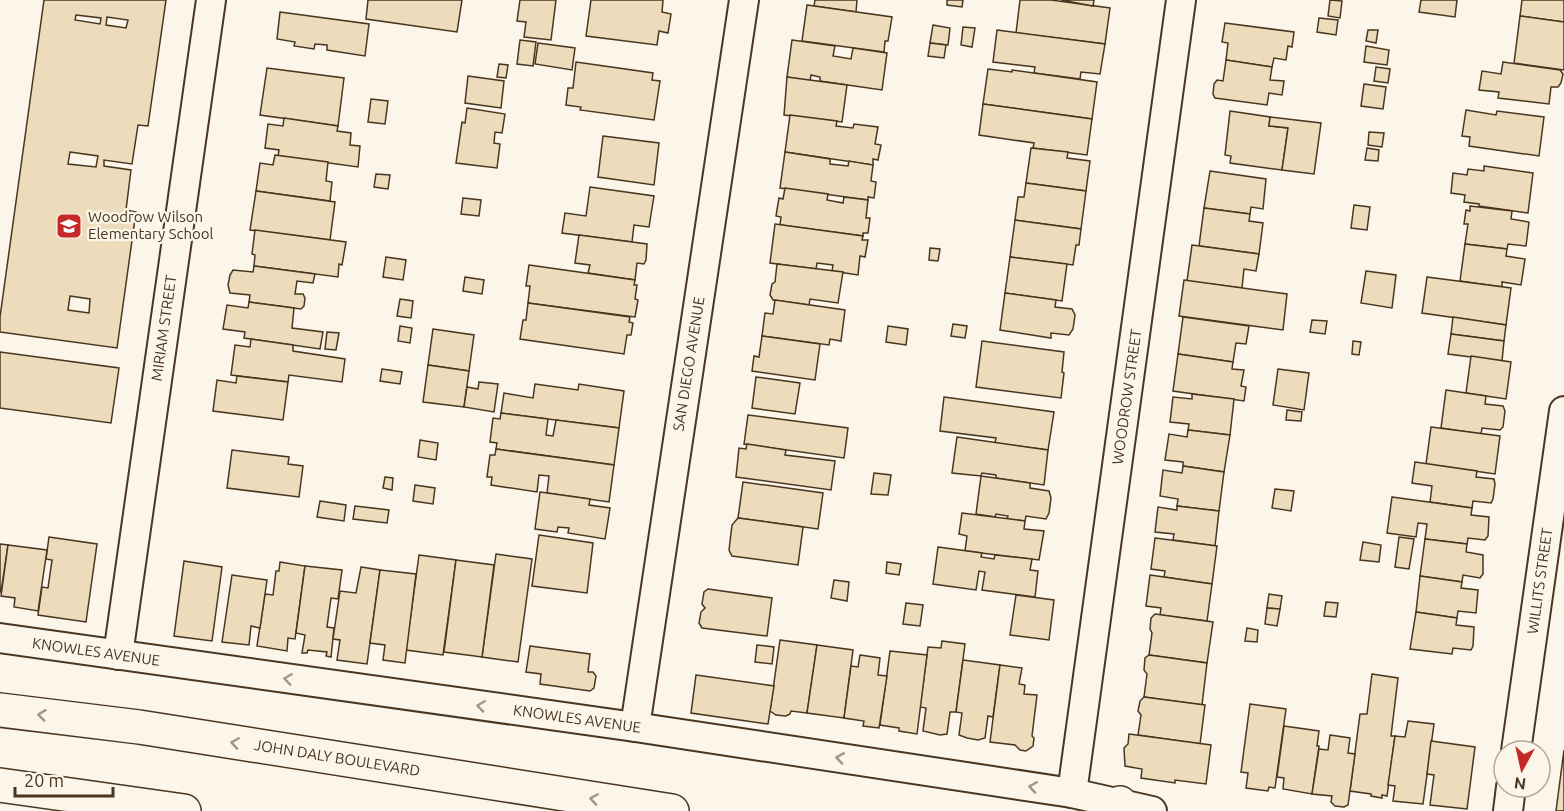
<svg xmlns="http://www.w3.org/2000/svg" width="1564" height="811" font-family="Ubuntu,sans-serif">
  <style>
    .building { fill: #ecdcbc; stroke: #4a3520; stroke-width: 1.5; fill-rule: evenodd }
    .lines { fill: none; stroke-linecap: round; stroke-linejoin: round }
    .minor-casing { stroke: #4a3520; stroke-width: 32 }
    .primary-casing { stroke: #4a3520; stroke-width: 36 }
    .minor { stroke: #fbf6e9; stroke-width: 28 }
    .primary { stroke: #fbf6e9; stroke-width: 33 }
    .oneway { stroke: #a29684 }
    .labels { text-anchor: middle; stroke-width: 4.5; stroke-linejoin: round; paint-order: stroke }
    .poi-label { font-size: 15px; fill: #4a3520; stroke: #fbf6e9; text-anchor: start }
    .street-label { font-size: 15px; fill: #4a3520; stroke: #fbf6e9 }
  </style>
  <rect width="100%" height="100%" fill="#fbf6e9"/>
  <g class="building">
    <path d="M44 0H166L148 126 138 125 132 164 104 160V166L131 170 126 210 136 212 117 348 0 332V317ZM76 15 101 18 100 24 75 20ZM107 17 128 20 126 28 106 25ZM70 152 98 156 96 167 68 164ZM70 296 90 299 89 313 68 310Z"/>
    <polygon points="368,0 462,0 457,32 366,19"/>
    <polygon points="520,0 556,0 551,40 524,37 526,22 517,21"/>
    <polygon points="591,0 663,0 662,12 671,14 668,33 659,31 657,45 586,36"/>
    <polygon points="815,0 857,0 856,12 814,6"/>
    <polygon points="947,0 963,0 962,7 947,5"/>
    <polygon points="1020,0 1051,0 1110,8 1105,44 1016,33"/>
    <polygon points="1061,0 1094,0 1093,6"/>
    <polygon points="1330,0 1342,1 1340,18 1328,16"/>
    <polygon points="1421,0 1457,0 1455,17 1419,12"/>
    <polygon points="1522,0 1564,0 1564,22 1520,16"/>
    <polygon points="807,5 892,17 888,41 885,41 884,52 802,41"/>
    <polygon points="280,12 369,24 365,56 327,50 327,45 315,44 314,49 294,46 295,42 277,39"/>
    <polygon points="1520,16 1564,22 1564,70 1514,63"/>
    <polygon points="1319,18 1338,20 1336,35 1317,32"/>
    <polygon points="1225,23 1294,32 1292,47 1288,46 1286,60 1274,58 1272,67 1226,60 1228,43 1222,42"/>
    <polygon points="933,25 950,28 948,45 930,43"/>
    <polygon points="963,27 975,28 972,47 961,45"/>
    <polygon points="997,30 1105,44 1100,74 1081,72 1080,79 1034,73 1035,67 993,62"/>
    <polygon points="1368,30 1378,30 1376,43 1366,41"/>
    <polygon points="520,40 536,42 533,66 517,64"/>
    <polygon points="792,40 835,46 833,56 851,59 853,48 887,53 882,90 820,81 820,77 811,75 810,81 787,77"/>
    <polygon points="538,43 575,48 572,70 535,64"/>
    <polygon points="930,43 946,45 944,58 928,56"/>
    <polygon points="1366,46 1389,50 1387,65 1364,62"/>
    <polygon points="1226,60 1272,67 1270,80 1284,81 1282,95 1269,93 1267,105 1215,98 1213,94 1214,84 1217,80 1223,81"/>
    <polygon points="576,62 653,73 652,80 660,81 654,120 580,110 581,107 566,105 568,88 573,88"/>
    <polygon points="1503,62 1560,70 1563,74 1561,83 1558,87 1551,87 1549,104 1498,98 1499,92 1479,90 1482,71 1501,74"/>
    <polygon points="499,64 508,65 506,78 497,77"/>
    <polygon points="1376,67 1390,69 1388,83 1374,81"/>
    <polygon points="267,68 344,78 338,126 260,115"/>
    <polygon points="988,69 1012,72 1012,70 1097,82 1092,119 983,104"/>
    <polygon points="468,76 504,81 501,108 465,103"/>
    <polygon points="787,77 847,85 842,122 784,115"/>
    <polygon points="1364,84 1386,87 1383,109 1361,106"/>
    <polygon points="371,99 388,101 385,124 368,122"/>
    <polygon points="983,104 1092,119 1087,155 1033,148 1034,143 979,135"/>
    <polygon points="467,108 505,114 502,133 495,132 494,143 500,144 497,168 456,163 462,122 465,123"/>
    <polygon points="1466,110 1496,115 1497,111 1544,117 1539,156 1469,146 1470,137 1462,136"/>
    <polygon points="1230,111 1270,117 1269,126 1288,128 1282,170 1230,163 1231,156 1225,155"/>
    <polygon points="790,115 837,121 836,126 853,128 854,124 878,127 875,144 881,145 878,160 873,159 873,165 785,152"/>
    <polygon points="1270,117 1321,123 1314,174 1282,170 1288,128 1269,126"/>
    <polygon points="284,118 338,126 337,131 351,133 350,145 360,146 358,167 278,156 279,150 265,148 268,124 283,126"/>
    <polygon points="1369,132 1384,133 1382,147 1368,145"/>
    <polygon points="603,136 659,143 654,185 598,177"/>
    <polygon points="1031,148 1068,152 1067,158 1090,161 1086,191 1026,183"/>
    <polygon points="1367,148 1379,150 1378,161 1365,160"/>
    <polygon points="785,152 830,159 830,164 848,166 849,161 873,165 871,181 876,182 874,198 868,197 868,200 780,188"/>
    <polygon points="275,155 328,162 326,181 332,182 330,201 256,191 260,163 273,165"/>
    <polygon points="1484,166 1533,173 1528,213 1479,206 1479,204 1464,202 1465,195 1451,193 1453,173 1467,175 1468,169 1484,171"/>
    <polygon points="1210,171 1266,179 1263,209 1251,207 1250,214 1204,208"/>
    <polygon points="376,174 390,175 388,189 374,187"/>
    <polygon points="1026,183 1086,191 1081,229 1015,220 1018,197 1024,197"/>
    <polygon points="590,187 654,196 649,227 634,225 632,242 562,233 565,213 586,216"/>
    <polygon points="785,188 828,194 827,200 843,203 844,197 868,200 866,218 870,218 868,233 863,233 863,236 780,225 781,217 776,216 779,198 783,199"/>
    <polygon points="256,191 335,202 330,240 250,230"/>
    <polygon points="463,198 481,200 479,216 461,214"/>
    <polygon points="1354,205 1370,207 1367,230 1351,228"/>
    <polygon points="1470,206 1512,211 1511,219 1529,222 1526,246 1508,244 1507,249 1465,244 1468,224 1464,224 1466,210 1470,211"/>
    <polygon points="1204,208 1250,214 1249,221 1263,223 1259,254 1199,246"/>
    <polygon points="1015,220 1081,229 1079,245 1076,245 1073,265 1010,257"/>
    <polygon points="775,224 863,236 862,240 868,240 865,257 860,256 858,275 832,271 833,265 817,263 816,269 770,263"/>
    <polygon points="255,230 346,242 342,265 339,264 338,277 254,266 255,255 252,254"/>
    <polygon points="579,235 647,244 646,260 644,264 637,263 635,280 588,273 590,265 575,263"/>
    <polygon points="1465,244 1507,249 1506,256 1525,259 1521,285 1502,282 1502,287 1460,281"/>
    <polygon points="1192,245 1259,254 1256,271 1244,269 1242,288 1187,281"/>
    <polygon points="930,248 940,249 938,261 929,260"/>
    <polygon points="386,257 406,260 403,280 383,277"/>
    <polygon points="1010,257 1067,264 1062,301 1005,293"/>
    <polygon points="777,264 843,272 838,303 810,299 809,305 773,300 770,295 772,284 775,282"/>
    <polygon points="529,265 635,280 634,285 637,285 635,299 638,300 635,317 528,303 530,286 526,286"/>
    <polygon points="254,266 315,274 313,283 297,281 295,294 303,294 305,298 304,306 301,309 249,302 250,295 230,293 228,285 230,275 233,270 253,272"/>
    <polygon points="1366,271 1396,275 1392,308 1361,303"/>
    <polygon points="465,277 484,280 482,294 463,291"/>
    <polygon points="1427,277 1511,288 1506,325 1422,313"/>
    <polygon points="1184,280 1287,294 1283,330 1179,316"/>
    <polygon points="1005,293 1056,300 1055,307 1072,309 1075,315 1073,329 1069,335 1051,333 1051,338 1000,330"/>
    <polygon points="400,299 413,301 411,318 397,316"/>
    <polygon points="775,300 845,310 841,341 830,339 829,345 762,336 765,313 773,314"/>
    <polygon points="249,302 294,308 292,328 323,332 320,349 244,338 245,332 223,329 227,305 248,308"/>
    <polygon points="528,303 630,317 629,322 633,323 631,335 627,335 624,354 520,339 523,320 526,320"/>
    <polygon points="1183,317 1249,326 1246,344 1236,343 1233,362 1178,354"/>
    <polygon points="1453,317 1506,325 1504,341 1451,334"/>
    <polygon points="1312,320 1327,321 1325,334 1310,332"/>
    <polygon points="953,324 967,326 965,338 951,336"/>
    <polygon points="400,326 412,328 410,343 398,341"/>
    <polygon points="888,326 908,329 906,345 886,342"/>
    <polygon points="433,329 474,335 469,371 428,365"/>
    <polygon points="327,332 339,333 336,350 325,349"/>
    <polygon points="1451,334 1504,341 1502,361 1448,354"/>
    <polygon points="762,336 820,344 815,380 752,371 754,356 759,357"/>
    <polygon points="251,339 293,345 293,351 345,359 342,382 289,375 288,382 231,375 235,345 250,347"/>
    <polygon points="982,341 1064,352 1062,372 1064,373 1061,398 976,387"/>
    <polygon points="1353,341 1361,342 1359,355 1352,354"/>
    <polygon points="0,352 119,368 111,423 0,408"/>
    <polygon points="1178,354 1233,362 1232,369 1244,370 1241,386 1246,387 1244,401 1173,391"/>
    <polygon points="1471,356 1511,362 1506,399 1466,393"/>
    <polygon points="428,365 469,371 464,407 423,402"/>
    <polygon points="382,369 402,372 400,384 380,381"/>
    <polygon points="1278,369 1309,373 1304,410 1273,405"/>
    <polygon points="237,376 288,382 283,420 213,411 217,380 236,383"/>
    <polygon points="756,377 800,383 795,414 752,408"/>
    <polygon points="479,382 498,384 494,412 464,407 467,387 478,389"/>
    <polygon points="535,384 578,390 579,384 624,391 619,428 501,413 504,393 533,398"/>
    <polygon points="1446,390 1486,396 1485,404 1503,406 1505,411 1503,427 1500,430 1482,428 1481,434 1441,428"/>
    <polygon points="1192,394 1234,399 1230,435 1188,430 1189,424 1170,422 1173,397 1192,399"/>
    <polygon points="944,397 1054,412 1048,450 995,443 996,438 940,431"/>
    <polygon points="1287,410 1302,412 1301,421 1286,420"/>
    <polygon points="501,413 548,419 546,435 553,436 556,420 619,428 614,465 496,449 497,443 490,442 493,418 500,419"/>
    <polygon points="748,415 848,428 844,458 744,444"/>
    <polygon points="1431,427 1500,436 1495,474 1426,464"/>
    <polygon points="1188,430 1230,435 1224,472 1183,466 1183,462 1165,460 1169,434 1187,437"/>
    <polygon points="957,437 1048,450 1044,485 996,478 996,475 982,473 981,476 952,473"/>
    <polygon points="420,440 438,443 436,460 418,457"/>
    <polygon points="747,444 786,450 785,455 835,461 831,490 736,477 739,448 746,449"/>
    <polygon points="496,449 614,465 609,502 547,493 549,476 539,475 537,492 491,485 492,477 487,477 490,455 495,455"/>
    <polygon points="232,450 289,457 288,464 303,466 299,497 227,488"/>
    <polygon points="1415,462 1477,471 1476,477 1494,479 1495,484 1493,499 1491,503 1473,501 1472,508 1430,502 1432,486 1412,483"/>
    <polygon points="1183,466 1224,472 1219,511 1177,506 1178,499 1160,496 1163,470 1182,473"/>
    <polygon points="874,473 891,475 888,495 871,494"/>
    <polygon points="981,476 1030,483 1030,488 1049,491 1051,498 1049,513 1046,519 1026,516 1025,521 1007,519 1008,516 996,514 995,517 976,514"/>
    <polygon points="385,477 393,478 392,490 383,488"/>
    <polygon points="743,482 823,493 818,529 738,518"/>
    <polygon points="415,485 435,488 433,504 413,501"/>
    <polygon points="1275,489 1294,491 1291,511 1272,508"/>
    <polygon points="540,492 590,499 589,505 610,508 605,539 568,533 569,528 558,527 557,532 535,529"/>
    <polygon points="1392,497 1472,508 1471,515 1489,517 1488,536 1485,540 1468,538 1467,544 1425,539 1427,524 1418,523 1416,537 1387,533"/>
    <polygon points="320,501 346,505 344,521 317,517"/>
    <polygon points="355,506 389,510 387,523 353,519"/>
    <polygon points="1177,506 1219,511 1215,546 1173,540 1174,534 1155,532 1158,507 1177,510"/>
    <polygon points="962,513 1025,521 1024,529 1044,531 1039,560 965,551 967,536 959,534"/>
    <polygon points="738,518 803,527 798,565 732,556 729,550 732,525"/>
    <polygon points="539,535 593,543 587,593 532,586"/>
    <polygon points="49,537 97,544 86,622 38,615 42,587 48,588 52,560 46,559"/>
    <polygon points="1399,537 1414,539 1409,569 1395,567"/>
    <polygon points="1155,538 1217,546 1212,584 1164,577 1165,571 1151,569"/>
    <polygon points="1425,539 1467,544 1466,552 1483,555 1483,574 1480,578 1463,575 1462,582 1420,576"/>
    <polygon points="1363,542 1381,545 1379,562 1360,560"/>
    <polygon points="0,544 8,545 1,592 0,592"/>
    <polygon points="8,545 47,550 38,611 14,607 15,598 1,596"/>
    <polygon points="938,547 982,553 981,557 994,559 995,555 1032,559 1030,570 1038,571 1035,597 982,590 985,572 979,571 976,590 933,584"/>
    <polygon points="496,554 532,559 518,662 482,657"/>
    <polygon points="419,555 456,560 443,655 406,650"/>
    <polygon points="456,560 494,565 482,657 444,652"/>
    <polygon points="184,561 222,567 212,641 174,636"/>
    <polygon points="280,562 305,566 295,639 288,638 287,651 257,646 265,594 273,595 276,571 279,571"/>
    <polygon points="887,562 901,564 899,575 886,573"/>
    <polygon points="305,566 342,570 338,599 331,598 327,627 334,628 331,657 326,656 327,652 308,650 307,653 302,653 305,635 296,633"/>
    <polygon points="361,567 380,570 367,664 337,660 340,640 333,639 340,591 356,593"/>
    <polygon points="380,570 416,574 405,663 383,660 385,645 370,643"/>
    <polygon points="232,575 267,580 260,628 251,626 249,645 222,642"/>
    <polygon points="1150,575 1212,584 1207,621 1160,615 1161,608 1146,606"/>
    <polygon points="1420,576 1462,582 1461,588 1478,590 1476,613 1458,611 1457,618 1416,612"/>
    <polygon points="834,580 849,582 847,601 831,598"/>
    <polygon points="708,589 772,598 767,636 702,628 699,623 701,612 705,608 702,604 704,592"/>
    <polygon points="1269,594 1282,596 1280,609 1267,608"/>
    <polygon points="1016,595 1054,600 1049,640 1010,635"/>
    <polygon points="1326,602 1338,603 1336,617 1324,616"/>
    <polygon points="906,603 923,605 920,626 903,624"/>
    <polygon points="1267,608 1280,609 1277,626 1265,624"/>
    <polygon points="1416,612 1457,618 1456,625 1474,627 1473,646 1471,650 1453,648 1452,654 1410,649"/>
    <polygon points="1155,614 1213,622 1207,663 1149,655 1152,633 1150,629 1151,618"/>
    <polygon points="1247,628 1258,630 1257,642 1245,641"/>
    <polygon points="780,640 817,645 807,713 791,711 790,714 786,716 776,715 770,711"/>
    <polygon points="942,641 965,644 956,712 950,712 947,734 940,735 923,731 926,708 920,707 928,647 941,648"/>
    <polygon points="757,645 774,647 772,664 755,662"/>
    <polygon points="817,645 853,650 844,718 807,713"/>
    <polygon points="530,646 590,654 588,672 593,672 596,676 594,688 590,691 540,684 541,674 526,672"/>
    <polygon points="890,651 927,655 917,734 899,731 899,728 880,725"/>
    <polygon points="860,655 880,658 878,675 887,676 879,728 863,726 864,721 844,718 851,666 858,667"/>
    <polygon points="1149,655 1207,663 1202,705 1144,697 1147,674 1144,670 1145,658"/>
    <polygon points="963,660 1000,665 993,717 988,716 985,738 978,740 967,738 959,735 962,713 956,712"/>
    <polygon points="1000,665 1022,668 1019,684 1025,685 1024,694 1037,695 1032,736 1034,738 1033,746 1026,751 1020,750 1015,745 990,742"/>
    <polygon points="1372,674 1398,678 1391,736 1395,736 1387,796 1382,795 1382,798 1371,796 1371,794 1350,791 1360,714 1367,714"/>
    <polygon points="696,675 774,686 768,724 691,713"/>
    <polygon points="1144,697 1205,705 1200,744 1138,735 1141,715 1138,711 1140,701"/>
    <polygon points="1250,704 1286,709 1275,788 1269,787 1268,791 1246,788 1248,773 1241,772"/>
    <polygon points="1408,721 1434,724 1423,804 1393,801 1395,786 1388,785 1395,736 1405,737"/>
    <polygon points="1284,726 1319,731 1317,746 1319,746 1312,794 1283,789 1284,778 1277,777"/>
    <polygon points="1129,734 1211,745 1206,784 1175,780 1175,783 1141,778 1142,769 1125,766 1124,748 1128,744"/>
    <polygon points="1330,735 1350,738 1348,753 1355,754 1348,805 1344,807 1335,806 1331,802 1332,796 1312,794 1319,749 1328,750"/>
    <polygon points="1431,741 1475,747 1467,809 1430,805 1434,775 1427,774"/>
    <polygon points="1564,750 1564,811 1556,811"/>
  </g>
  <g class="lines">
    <g class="minor-casing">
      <g id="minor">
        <polyline points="0,638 635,727 1072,793 1152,811"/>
        <polyline points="118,655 211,0"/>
        <polyline points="635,727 744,0"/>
        <polyline points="1516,751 1564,411"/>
        <polyline points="1072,793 1181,0"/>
        <polyline points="1508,811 1511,787"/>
      </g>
    </g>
    <g class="primary-casing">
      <g id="primary">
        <polyline points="0,710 139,727 672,811"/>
        <polyline points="0,785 184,811"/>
        <polyline points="1120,811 1120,803"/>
      </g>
    </g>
    <use href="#minor" class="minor"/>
    <use href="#primary" class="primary"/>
  </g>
  <defs><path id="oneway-chevron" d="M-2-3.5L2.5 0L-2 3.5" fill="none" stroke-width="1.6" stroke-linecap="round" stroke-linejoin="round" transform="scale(1.5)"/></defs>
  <g class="oneway">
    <use href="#oneway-chevron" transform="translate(288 679) rotate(-172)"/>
    <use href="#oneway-chevron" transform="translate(481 706) rotate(-172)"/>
    <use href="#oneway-chevron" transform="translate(42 715) rotate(-173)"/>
    <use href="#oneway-chevron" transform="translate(235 743) rotate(-171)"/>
    <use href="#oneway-chevron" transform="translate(840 758) rotate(-171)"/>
    <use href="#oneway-chevron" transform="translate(1033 787) rotate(-171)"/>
    <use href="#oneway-chevron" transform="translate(594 799) rotate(-171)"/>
  </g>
  <defs>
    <g id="school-square" transform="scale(1.35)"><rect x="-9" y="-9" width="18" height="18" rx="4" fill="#c62828" stroke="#fbf6e9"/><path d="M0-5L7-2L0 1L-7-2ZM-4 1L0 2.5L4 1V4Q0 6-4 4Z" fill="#fff"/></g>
  </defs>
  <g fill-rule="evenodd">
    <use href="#school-square" x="69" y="226"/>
  </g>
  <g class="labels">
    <g class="poi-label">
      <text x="88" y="222">Woodrow Wilson<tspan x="88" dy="17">Elementary School</tspan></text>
    </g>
    <g class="street-label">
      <text transform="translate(164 328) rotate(-82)" y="5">MIRIAM STREET</text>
      <text transform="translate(689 364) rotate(-81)" y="5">SAN DIEGO AVENUE</text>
      <text transform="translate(1127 397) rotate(-82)" y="5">WOODROW STREET</text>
      <text transform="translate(1540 581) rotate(-82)" y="5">WILLITS STREET</text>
      <text transform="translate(96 652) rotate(8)" y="5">KNOWLES AVENUE</text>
      <text transform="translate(577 719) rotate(8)" y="5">KNOWLES AVENUE</text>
      <text transform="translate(337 758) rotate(9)" y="5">JOHN DALY BOULEVARD</text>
    </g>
  </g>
  <g transform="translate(1522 769) rotate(188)"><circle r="28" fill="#fbf6e9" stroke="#b4a999" stroke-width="1.5"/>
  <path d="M0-4.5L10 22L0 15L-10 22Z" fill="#c62828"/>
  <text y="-9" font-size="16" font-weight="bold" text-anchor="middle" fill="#4a3520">N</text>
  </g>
  <path d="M15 787v9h98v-9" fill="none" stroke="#4a3520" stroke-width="3"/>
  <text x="24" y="787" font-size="18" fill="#4a3520" stroke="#fbf6e9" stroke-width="4.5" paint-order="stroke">20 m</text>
</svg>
